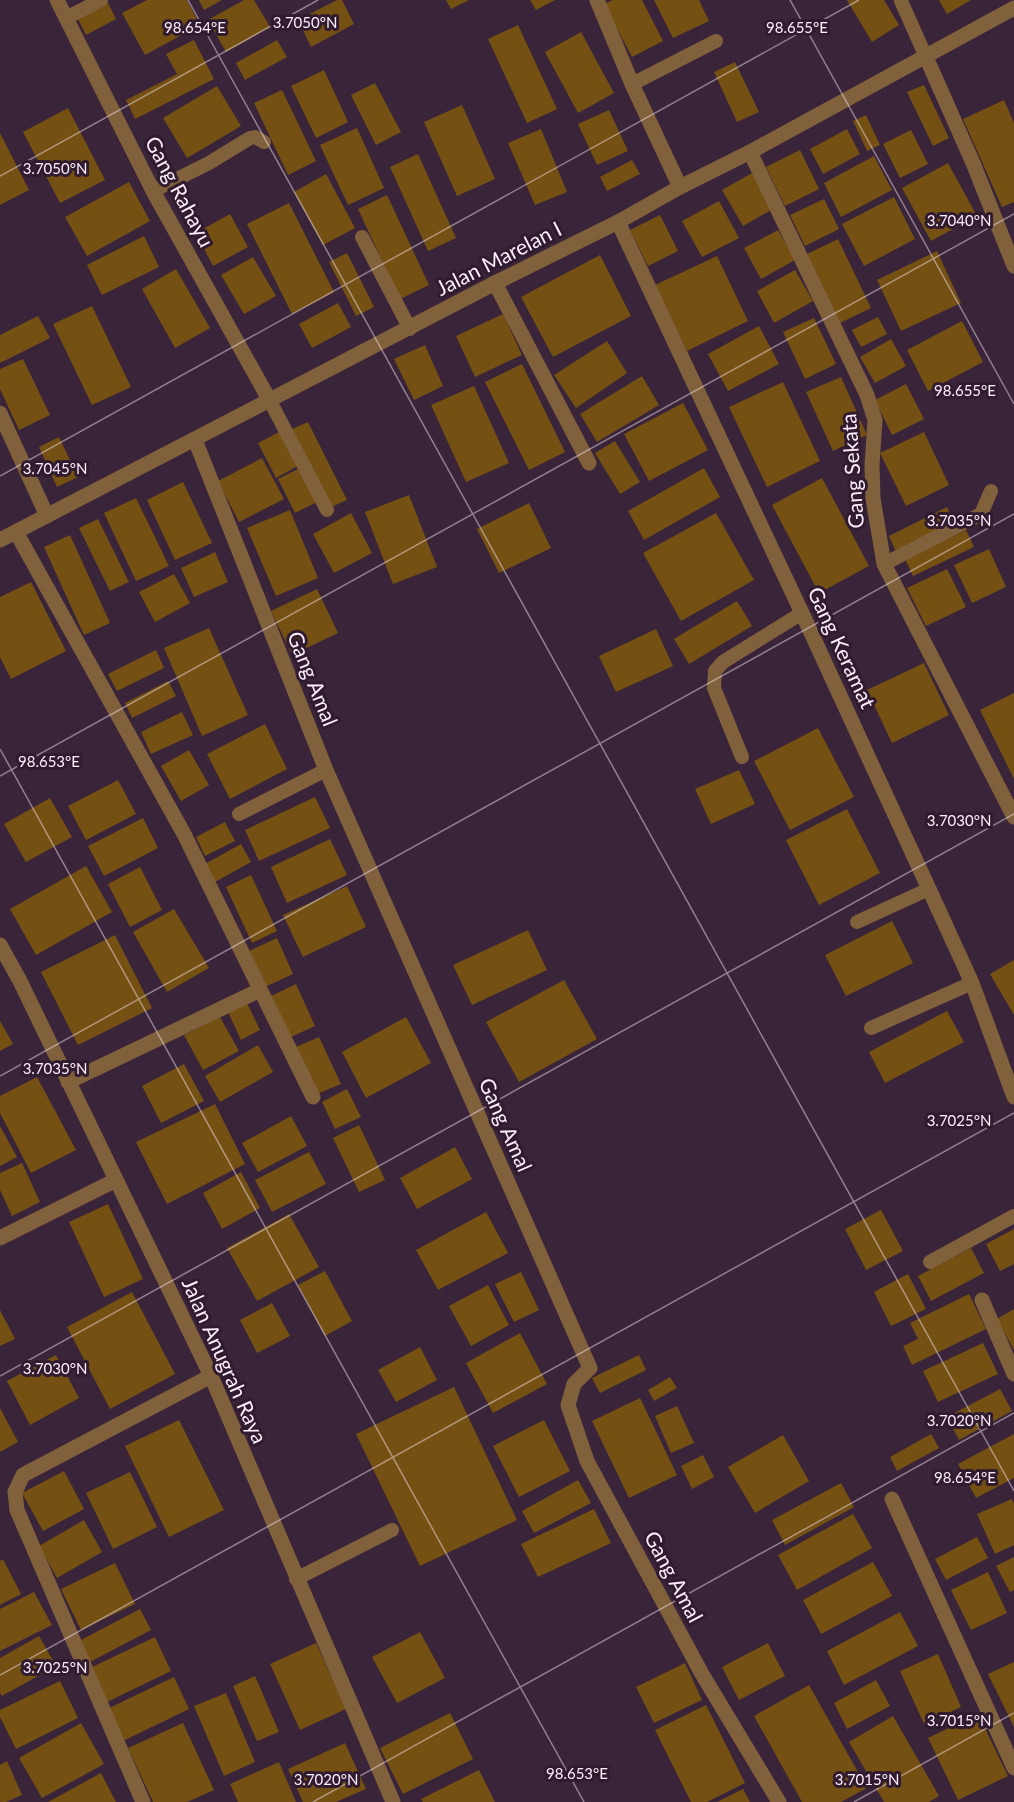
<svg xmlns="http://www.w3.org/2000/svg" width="1014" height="1802" font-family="Lato,sans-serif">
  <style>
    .building { fill: #745012 }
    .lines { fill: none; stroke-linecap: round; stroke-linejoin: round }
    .service { stroke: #80613b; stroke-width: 14 }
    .minor { stroke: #80613b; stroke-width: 15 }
    .ticks { fill: none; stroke: #fdeefc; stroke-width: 1.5; stroke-opacity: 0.45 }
    .labels { text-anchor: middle; stroke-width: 6; stroke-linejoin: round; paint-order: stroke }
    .street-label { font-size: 21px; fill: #fdeefc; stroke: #301b2f }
    .ticks-label { font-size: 15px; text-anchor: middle; fill: #fdeefc; stroke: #301b2f; stroke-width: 6; stroke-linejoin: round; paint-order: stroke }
  </style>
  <rect width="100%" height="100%" fill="#3a2439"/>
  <g class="building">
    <polygon points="147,0 187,0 200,25 145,55 122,13"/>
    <polygon points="199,0 222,0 204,10"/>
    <polygon points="244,0 254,0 270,27 226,52 208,20"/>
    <polygon points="337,0 342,0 354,24 311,47 298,20"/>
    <polygon points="446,0 469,0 451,9"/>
    <polygon points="530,0 555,0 536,10"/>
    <polygon points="613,0 642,0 663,41 632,57 604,4"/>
    <polygon points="654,0 699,0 709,21 673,38"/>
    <polygon points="847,0 884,0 899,25 872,42"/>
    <polygon points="939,0 971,0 947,14"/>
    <polygon points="107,1 116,19 86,35 77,17"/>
    <polygon points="518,25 557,109 527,123 488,39"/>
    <polygon points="581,32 614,93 578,113 545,52"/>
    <polygon points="194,40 214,79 135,119 126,100 177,74 166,54"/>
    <polygon points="277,40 287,57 245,80 236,63"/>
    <polygon points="735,62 759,112 737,122 714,72"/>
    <polygon points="324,70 348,122 316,138 291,86"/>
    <polygon points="375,83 401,132 376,145 351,95"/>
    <polygon points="924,85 949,138 933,146 907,92"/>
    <polygon points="217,86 241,126 187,158 163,118"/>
    <polygon points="282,90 316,161 288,175 254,103"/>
    <polygon points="1004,100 1014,123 1014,202 1002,207 963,119"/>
    <polygon points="462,105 495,179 457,196 424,122"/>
    <polygon points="68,108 105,180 60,203 23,132"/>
    <polygon points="609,110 628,151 597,165 578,124"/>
    <polygon points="866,115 880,145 867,151 853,121"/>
    <polygon points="357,128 384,188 348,205 320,145"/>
    <polygon points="541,129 567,192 535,205 508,143"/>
    <polygon points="847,129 860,154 823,174 810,149"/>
    <polygon points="911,130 928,164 900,178 883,144"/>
    <polygon points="0,133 29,190 0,205"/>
    <polygon points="800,150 819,189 785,206 766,167"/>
    <polygon points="418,154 456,238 428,251 390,167"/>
    <polygon points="874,156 892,190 841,217 824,183"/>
    <polygon points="632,160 640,174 607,191 600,177"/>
    <polygon points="948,163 977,216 931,241 902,188"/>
    <polygon points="752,173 773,209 743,226 722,190"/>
    <polygon points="326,174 355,228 323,245 294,192"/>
    <polygon points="129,182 150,221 87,256 65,217"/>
    <polygon points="387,195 429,285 400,299 358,209"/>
    <polygon points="894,197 915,239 864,266 842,224"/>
    <polygon points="824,199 839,229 805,246 790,215"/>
    <polygon points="719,201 739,238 702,257 682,221"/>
    <polygon points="289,203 334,292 292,314 247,224"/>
    <polygon points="230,214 248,247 213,266 196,233"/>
    <polygon points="660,215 678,251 648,266 630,230"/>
    <polygon points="778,230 795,260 761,279 744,248"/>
    <polygon points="144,236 159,267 102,295 87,265"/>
    <polygon points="838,239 871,308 840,323 807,254"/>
    <polygon points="937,251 961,303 901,331 877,280"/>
    <polygon points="347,253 374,307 356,316 329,262"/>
    <polygon points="600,255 631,316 553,357 521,297"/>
    <polygon points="717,256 748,321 687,351 655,285"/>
    <polygon points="253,257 276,296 244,314 221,275"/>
    <polygon points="176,269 210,328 175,348 142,289"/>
    <polygon points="795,270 813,301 774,323 757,291"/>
    <polygon points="338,303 351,327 312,348 299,324"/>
    <polygon points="92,306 131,387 92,405 53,324"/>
    <polygon points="503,314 522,355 475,377 456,336"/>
    <polygon points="38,316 50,338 0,363 0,335"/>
    <polygon points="878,317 887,334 861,347 852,330"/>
    <polygon points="814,318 836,364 805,379 783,332"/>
    <polygon points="962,321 983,362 928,391 907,350"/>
    <polygon points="759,326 779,364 728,391 708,354"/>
    <polygon points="891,339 906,366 875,383 860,357"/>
    <polygon points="607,341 627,373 576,408 554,375"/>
    <polygon points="425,345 443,386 414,400 394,359"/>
    <polygon points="23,359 50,415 19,430 0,389 0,369"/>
    <polygon points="522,364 565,452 529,470 485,382"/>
    <polygon points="642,376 659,405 597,442 580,414"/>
    <polygon points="841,377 867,435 833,451 806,392"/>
    <polygon points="783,382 820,461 767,487 729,407"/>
    <polygon points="906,384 924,419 892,435 875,400"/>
    <polygon points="474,386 509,463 466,482 431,405"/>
    <polygon points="683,403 708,450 649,481 624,434"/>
    <polygon points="308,422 347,500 329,508 290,430"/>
    <polygon points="283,430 301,464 276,478 258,443"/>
    <polygon points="924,432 949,485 906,506 880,453"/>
    <polygon points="59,437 78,477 57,487 39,447"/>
    <polygon points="615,441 640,482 620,494 595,453"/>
    <polygon points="262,458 284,499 239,522 218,481"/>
    <polygon points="302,467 319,501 295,513 278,479"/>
    <polygon points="704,468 720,497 644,540 628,511"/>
    <polygon points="822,478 869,566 819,593 772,505"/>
    <polygon points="183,482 212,543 175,560 147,500"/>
    <polygon points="409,495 437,567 393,584 365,512"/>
    <polygon points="136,498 169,566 136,581 104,513"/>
    <polygon points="529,503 551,548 499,573 477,529"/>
    <polygon points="947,507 954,522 896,552 889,536"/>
    <polygon points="290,510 318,578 276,596 247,528"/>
    <polygon points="351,513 372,553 334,573 313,534"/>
    <polygon points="716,513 754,580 681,621 643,553"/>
    <polygon points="98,519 129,582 110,591 79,528"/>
    <polygon points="966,530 974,547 913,576 905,559"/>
    <polygon points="70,535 110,623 84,635 44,547"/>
    <polygon points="989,549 1006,587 972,603 954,565"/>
    <polygon points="215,552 228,582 194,597 181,568"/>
    <polygon points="947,569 966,607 926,626 907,588"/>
    <polygon points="174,574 190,603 155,622 139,592"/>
    <polygon points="31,582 66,651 11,679 0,657 0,597"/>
    <polygon points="317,589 338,633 292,655 271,611"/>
    <polygon points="737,601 752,626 689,664 674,639"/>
    <polygon points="209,628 248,715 202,736 164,648"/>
    <polygon points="656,629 673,666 616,692 599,656"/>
    <polygon points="156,650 164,668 117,691 108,674"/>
    <polygon points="924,663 949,715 892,743 867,690"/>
    <polygon points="168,681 176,696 132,718 125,703"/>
    <polygon points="1014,693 1014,779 980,710"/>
    <polygon points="182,712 193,735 151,754 141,732"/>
    <polygon points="265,724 287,769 230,799 207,754"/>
    <polygon points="818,728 854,797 790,830 754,761"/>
    <polygon points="189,750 209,785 181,801 161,766"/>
    <polygon points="739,770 755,804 711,824 695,789"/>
    <polygon points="118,780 136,814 86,840 68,806"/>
    <polygon points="315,797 330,828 259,861 245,830"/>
    <polygon points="50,798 72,837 26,862 4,824"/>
    <polygon points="847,809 880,873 819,905 786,840"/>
    <polygon points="143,818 158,848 104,876 88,846"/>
    <polygon points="225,822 235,841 205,856 196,837"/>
    <polygon points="330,839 347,875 287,903 271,867"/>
    <polygon points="241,844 251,862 215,882 205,864"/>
    <polygon points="86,866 112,912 36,955 10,909"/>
    <polygon points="140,867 162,910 130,927 108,884"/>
    <polygon points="251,875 277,931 252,943 226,887"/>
    <polygon points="347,886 366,927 303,957 283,915"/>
    <polygon points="174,909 209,968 167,992 133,932"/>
    <polygon points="892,921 913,963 846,996 825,955"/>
    <polygon points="528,930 547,970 472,1005 453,965"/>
    <polygon points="115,935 152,1008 78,1045 41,972"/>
    <polygon points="277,938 293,974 265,987 249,951"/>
    <polygon points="1014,960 1014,1015 990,974"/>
    <polygon points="564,980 597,1039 519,1082 486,1022"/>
    <polygon points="296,984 315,1026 291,1037 271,996"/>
    <polygon points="247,1003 260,1030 241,1040 228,1012"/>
    <polygon points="947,1011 964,1042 885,1083 869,1052"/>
    <polygon points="220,1017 239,1051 203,1070 184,1035"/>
    <polygon points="406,1017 431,1063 366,1098 342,1052"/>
    <polygon points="0,1021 13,1044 0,1051"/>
    <polygon points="319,1037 341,1084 317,1094 296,1047"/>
    <polygon points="258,1045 273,1072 220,1102 205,1076"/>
    <polygon points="184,1064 204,1101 161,1123 142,1086"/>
    <polygon points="37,1077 76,1150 31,1173 0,1113 0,1096"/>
    <polygon points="347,1089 361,1117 335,1129 322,1102"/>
    <polygon points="215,1104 245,1164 167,1204 136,1142"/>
    <polygon points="291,1116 307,1146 258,1172 242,1143"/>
    <polygon points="359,1125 385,1180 359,1192 333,1138"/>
    <polygon points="0,1126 17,1157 0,1166"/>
    <polygon points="455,1147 472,1179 417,1209 400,1178"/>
    <polygon points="309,1152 326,1184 272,1212 255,1180"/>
    <polygon points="22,1163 40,1202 12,1216 0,1190 0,1173"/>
    <polygon points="241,1172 260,1208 222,1229 203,1193"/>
    <polygon points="108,1204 143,1279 104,1297 69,1222"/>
    <polygon points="881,1210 903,1251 866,1270 845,1229"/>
    <polygon points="486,1212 508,1253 438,1290 416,1250"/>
    <polygon points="289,1214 319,1267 257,1301 227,1248"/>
    <polygon points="1014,1229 1014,1264 1000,1271 986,1244"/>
    <polygon points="971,1248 984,1273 931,1301 918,1276"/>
    <polygon points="325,1271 352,1321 325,1336 298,1285"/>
    <polygon points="521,1272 539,1310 514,1322 495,1284"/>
    <polygon points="908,1274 926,1309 891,1326 874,1292"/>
    <polygon points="488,1285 509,1325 471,1346 449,1306"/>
    <polygon points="132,1292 175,1374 110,1409 67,1327"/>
    <polygon points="969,1294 986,1329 912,1365 903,1346 918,1339 910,1323"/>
    <polygon points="272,1303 290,1336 257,1353 240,1320"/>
    <polygon points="1014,1309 1014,1350 997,1319"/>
    <polygon points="0,1310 15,1339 0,1346"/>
    <polygon points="520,1333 547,1384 493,1413 466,1363"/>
    <polygon points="983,1343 998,1374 938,1402 923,1371"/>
    <polygon points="420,1347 437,1380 396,1402 378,1370"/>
    <polygon points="56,1355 79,1398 30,1425 7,1381"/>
    <polygon points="639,1355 646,1370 600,1393 592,1378"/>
    <polygon points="670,1377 677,1388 654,1401 648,1390"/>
    <polygon points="454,1387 517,1520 420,1566 356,1434"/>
    <polygon points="1000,1389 1012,1411 959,1440 947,1417"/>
    <polygon points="640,1398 677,1475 629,1498 592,1421"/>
    <polygon points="677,1406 694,1443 671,1453 655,1416"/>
    <polygon points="0,1408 18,1442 0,1452"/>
    <polygon points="179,1420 224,1510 169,1537 125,1446"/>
    <polygon points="544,1420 570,1471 519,1497 493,1446"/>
    <polygon points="931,1434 939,1448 897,1471 890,1457"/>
    <polygon points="1014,1434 1014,1478 976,1498 958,1464"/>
    <polygon points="783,1435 809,1481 755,1513 728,1467"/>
    <polygon points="703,1455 714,1477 692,1489 681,1466"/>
    <polygon points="64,1471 84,1509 43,1531 22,1493"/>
    <polygon points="130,1472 157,1527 113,1549 86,1493"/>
    <polygon points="578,1480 591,1503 534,1533 522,1511"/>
    <polygon points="841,1483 854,1507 785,1545 772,1520"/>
    <polygon points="1012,1499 1014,1504 1014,1545 995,1554 977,1514"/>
    <polygon points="594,1509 611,1543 538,1577 521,1544"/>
    <polygon points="853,1514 872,1548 797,1590 778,1555"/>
    <polygon points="84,1520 102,1552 57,1578 39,1546"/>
    <polygon points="977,1537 988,1558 946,1580 935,1559"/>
    <polygon points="1014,1557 1014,1590 1010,1592 996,1566"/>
    <polygon points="3,1559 21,1594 0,1605 0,1561"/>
    <polygon points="873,1562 892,1596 821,1634 803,1600"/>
    <polygon points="115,1563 135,1604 81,1630 61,1589"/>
    <polygon points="988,1572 1007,1613 971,1630 951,1590"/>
    <polygon points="34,1592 52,1625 0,1651 0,1609"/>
    <polygon points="140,1609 151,1630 90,1662 79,1641"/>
    <polygon points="900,1612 918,1646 844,1685 827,1651"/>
    <polygon points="420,1632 445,1678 397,1703 372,1657"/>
    <polygon points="39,1636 56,1666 2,1696 0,1693 0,1658"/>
    <polygon points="155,1637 171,1671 107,1702 90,1668"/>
    <polygon points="316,1643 346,1709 300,1730 270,1664"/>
    <polygon points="768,1643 785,1676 739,1700 722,1667"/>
    <polygon points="938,1654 961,1707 924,1724 900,1671"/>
    <polygon points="1014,1662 1014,1727 988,1674"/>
    <polygon points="685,1663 702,1700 654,1723 636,1687"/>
    <polygon points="255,1676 279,1732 257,1741 233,1686"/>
    <polygon points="174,1677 189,1709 123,1741 107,1709"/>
    <polygon points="876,1680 890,1706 847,1729 834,1703"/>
    <polygon points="60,1681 78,1718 16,1749 0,1717 0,1710"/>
    <polygon points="809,1685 867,1788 841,1802 802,1802 754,1716"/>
    <polygon points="226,1693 255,1762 224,1776 194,1706"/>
    <polygon points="706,1705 745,1783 707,1802 691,1802 655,1730"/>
    <polygon points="450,1713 473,1759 403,1794 380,1748"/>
    <polygon points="978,1714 1008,1776 958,1800 928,1738"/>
    <polygon points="893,1716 939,1796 929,1802 884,1802 849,1742"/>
    <polygon points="81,1723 104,1764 42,1798 19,1758"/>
    <polygon points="183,1723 214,1790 187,1802 153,1802 128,1748"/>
    <polygon points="345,1743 366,1789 336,1802 303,1802 288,1769"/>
    <polygon points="7,1761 22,1795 6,1802 0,1802 0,1765"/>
    <polygon points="279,1762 296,1802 238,1802 230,1784"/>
    <polygon points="479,1770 495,1802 423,1802 421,1799"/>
    <polygon points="101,1773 116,1802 48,1802"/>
    <polygon points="743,1789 750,1802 717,1802"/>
  </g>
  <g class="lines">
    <g class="service">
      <polyline points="901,1 926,57"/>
      <polyline points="66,18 101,0"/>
      <polyline points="632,84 716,41"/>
      <polyline points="153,191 209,163 250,138 255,137 264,142"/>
      <polyline points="362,237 410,329"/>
      <polyline points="270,401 327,510"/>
      <polyline points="884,564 981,514 991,491"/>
      <polyline points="742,757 714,688 715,671 723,662 802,613"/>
      <polyline points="239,814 326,770"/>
      <polyline points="857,922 929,889"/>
      <polyline points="871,1028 972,983"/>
      <polyline points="930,1262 1014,1216"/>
      <polyline points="296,1579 392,1530"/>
    </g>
    <g class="minor">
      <polyline points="57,0 153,191 270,401"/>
      <polyline points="597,0 632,84 680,187"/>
      <polyline points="926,57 973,163 1014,266"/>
      <polyline points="750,152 867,395 875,420 872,465 873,498 884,564 1014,817"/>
      <polyline points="618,222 802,613 929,889 972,983 1014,1097"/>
      <polyline points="495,283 589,463"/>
      <polyline points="0,413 47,516"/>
      <polyline points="195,440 326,770 590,1368 574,1384 568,1405 587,1461 702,1674 779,1802"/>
      <polyline points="16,532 184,834 313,1097"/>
      <polyline points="0,540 495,283 618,222 680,187 750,152 1014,8"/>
      <polyline points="0,945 20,981 211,1376 393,1802"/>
      <polyline points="68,1082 260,990"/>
      <polyline points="0,1238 116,1180"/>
      <polyline points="982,1300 1014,1374"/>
      <polyline points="892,1499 1014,1768"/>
      <polyline points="143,1802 17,1510 15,1492 23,1475 211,1376"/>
    </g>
  </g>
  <path class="ticks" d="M188 0 1014 1491M790 0 1014 404M0 176 318 0M0 476 859 0M0 749 584 1802M0 776 1014 214M0 1076 1014 514M0 1376 1014 814M0 1675 1014 1113M313 1802 1014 1413M854 1802 1014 1713"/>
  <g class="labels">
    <g class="street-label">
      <text transform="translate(179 192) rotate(62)" y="7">Gang Rahayu</text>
      <text transform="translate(499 259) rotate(-27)" y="7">Jalan Marelan I</text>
      <text transform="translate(853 471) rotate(-94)" y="7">Gang Sekata</text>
      <text transform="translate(841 648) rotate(65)" y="7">Gang Keramat</text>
      <text transform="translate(312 679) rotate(68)" y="7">Gang Amal</text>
      <text transform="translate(505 1125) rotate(66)" y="7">Gang Amal</text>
      <text transform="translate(224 1361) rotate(66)" y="7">Jalan Anugrah Raya</text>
      <text transform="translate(673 1577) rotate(62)" y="7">Gang Amal</text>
    </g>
  </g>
  <g class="ticks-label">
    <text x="305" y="28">3.7050°N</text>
    <text x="195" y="33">98.654°E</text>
    <text x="797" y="33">98.655°E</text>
    <text x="55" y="174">3.7050°N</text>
    <text x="959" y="226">3.7040°N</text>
    <text x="965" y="396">98.655°E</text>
    <text x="55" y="474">3.7045°N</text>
    <text x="959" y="526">3.7035°N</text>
    <text x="49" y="767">98.653°E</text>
    <text x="959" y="826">3.7030°N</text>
    <text x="55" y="1074">3.7035°N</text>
    <text x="959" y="1126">3.7025°N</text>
    <text x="55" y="1374">3.7030°N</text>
    <text x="959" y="1426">3.7020°N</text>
    <text x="965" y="1483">98.654°E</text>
    <text x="55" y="1673">3.7025°N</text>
    <text x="959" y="1726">3.7015°N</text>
    <text x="577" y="1779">98.653°E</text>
    <text x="326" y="1785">3.7020°N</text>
    <text x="867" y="1785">3.7015°N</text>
  </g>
</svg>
